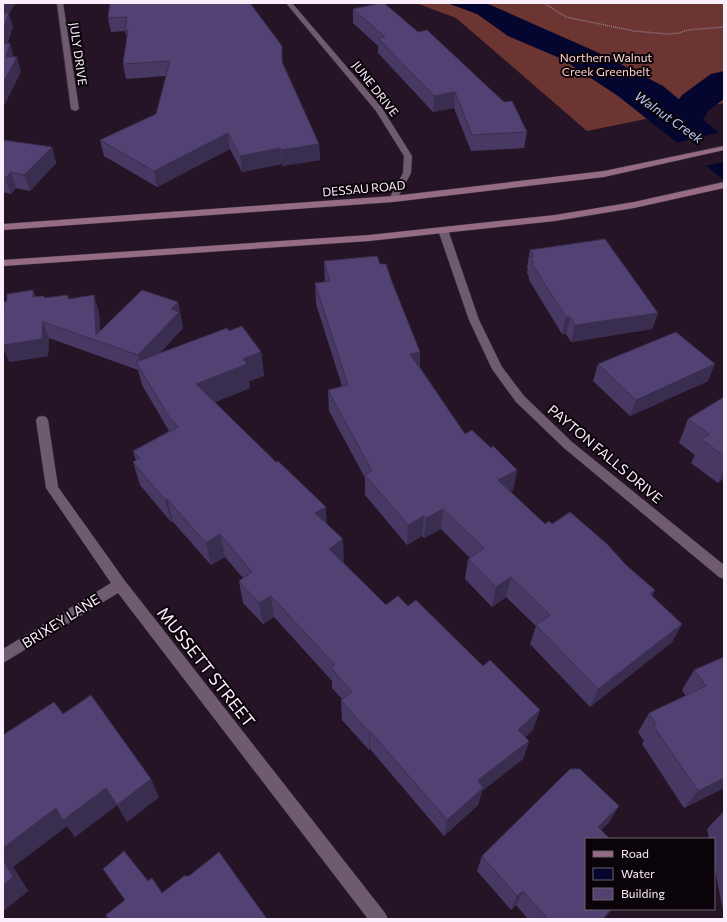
<svg xmlns="http://www.w3.org/2000/svg" width="727" height="922" font-family="Commissioner,sans-serif">
  <style>
    .forest { fill: #6d3532 }
    .water { fill: #04062f }
    .pier { fill: #251425 }
    .lines { fill: none; stroke-linecap: round; stroke-linejoin: round }
    .river { fill: #04062f; fill-rule: evenodd }
    .street-casing { stroke: #3c313d; stroke-width: 1 }
    .secondary-casing { stroke: #3c313d; stroke-width: 1 }
    .path { stroke: #8c7d8c; stroke-width: 1.5; stroke-dasharray: 1 1; stroke-linecap: butt }
    .street { fill: #6f5b6f; fill-rule: evenodd }
    .secondary { fill: #966c85; fill-rule: evenodd }
    .wall { fill: #473963 }
    .shaded-wall { fill: #392e50 }
    .building { fill: #524273; stroke: #392e50 }
    .labels { text-anchor: middle; stroke-width: 4; stroke-linejoin: round; paint-order: stroke }
    .far-street-label { font-size: 12px; fill: #faeefa; stroke: #0a040a }
    .far-park-label { font-size: 12px; fill: #fcd5d1; stroke: #0a040a }
    .far-water-label { font-size: 13px; font-style: italic; fill: #b8c9f6; stroke: #0a040a }
    .street-label { font-size: 14px; fill: #faeefa; stroke: #0a040a }
    .near-street-label { font-size: 17px; fill: #faeefa; stroke: #0a040a }
  </style>
  <rect width="100%" height="100%" fill="#251425"/>
  <polygon class="forest" points="416,3 724,3 724,103 587,131 456,18"/>
  <polygon class="water" points="447,3 486,3 599,53 663,86 724,137 724,180 618,96 562,59 508,36 477,14"/>
  <polygon class="pier" points="721,132 724,135 724,162 704,166 675,143"/>
  <g class="lines">
    <polygon class="river" points="724,71 724,99 709,110 696,131 682,135 668,131 662,123 682,95 711,74"/>
    <g class="street-casing">
      <g id="street">
        <polygon points="57,3 63,3 79,109 75,111 71,109"/>
        <polygon points="286,3 292,3 382,108 412,156 411,173 396,201 390,201 389,199 403,173 404,156 376,111"/>
        <polygon points="443,227 448,230 479,320 502,367 524,396 572,442 724,565 724,579 719,577 564,448 516,402 492,369 469,320 438,230"/>
        <polygon points="42,416 46,417 48,420 58,487 125,581 385,913 388,919 368,919 118,593 3,663 3,649 111,583 46,488 36,420 38,417"/>
      </g>
    </g>
    <g class="secondary-casing">
      <g id="secondary">
        <polygon points="724,146 724,150 604,177 393,202 3,230 3,224 393,196 604,171"/>
        <polygon points="724,182 724,188 634,208 555,221 369,241 3,266 3,260 369,235 555,215 634,202"/>
      </g>
    </g>
    <polyline class="path" points="544,3 566,17 634,31 668,34 679,33 687,30 724,27"/>
    <use href="#street" class="street"/>
    <use href="#secondary" class="secondary"/>
  </g>
  <g class="wall">
    <polygon points="110,3 283,63 319,144 320,160 282,166 282,164 242,172 230,149 157,187 104,156 100,140 156,114 166,76 126,79 123,64 127,38 125,31 111,32 108,18"/>
    <polygon points="353,9 527,132 524,148 471,151 454,108 433,112 378,53 378,46 353,23"/>
    <polygon points="3,140 52,147 56,163 30,191 16,188 11,194 3,192"/>
    <polygon points="530,250 658,313 652,329 571,342 566,334 562,334 529,280 529,277 527,273 528,268 527,267"/>
    <polygon points="324,261 380,264 392,282 420,352 420,367 465,434 491,448 517,470 513,490 510,492 545,524 552,524 627,566 655,590 652,596 682,624 672,642 590,707 530,644 536,626 506,597 492,607 465,579 468,559 470,558 441,529 424,538 422,536 407,545 365,495 365,478 329,411 328,390 342,386 316,304 315,283 325,282"/>
    <polygon points="33,290 35,297 44,296 44,298 69,299 99,312 100,331 178,302 183,328 160,353 229,331 261,352 264,376 249,381 250,388 215,402 327,524 344,562 343,562 386,605 533,730 525,737 529,741 523,759 482,791 478,805 444,836 370,749 369,750 342,720 341,700 342,699 332,688 332,681 274,617 263,624 243,603 239,581 243,578 225,557 211,565 173,522 171,522 140,485 133,462 136,461 133,451 169,431 142,385 138,370 49,338 48,356 9,362 3,322 3,303"/>
    <polygon points="598,364 708,381 630,416 593,381"/>
    <polygon points="724,397 724,478 718,483 691,463 695,455 679,443 688,419"/>
    <polygon points="724,657 724,788 684,808 642,744 644,741 638,732 649,713 686,696 682,690 694,670"/>
    <polygon points="63,714 159,797 127,822 117,805 75,837 67,826 13,867 28,891 3,911 3,735"/>
    <polygon points="619,806 609,822 601,830 604,919 528,919 516,905 511,910 477,871 482,856"/>
    <polygon points="722,813 724,813 724,916 714,864 714,839 709,839 707,829"/>
  </g>
  <g class="shaded-wall">
    <polygon points="3,3 16,3 9,14 13,27 3,58"/>
    <polygon points="10,43 14,58 17,57 21,72 3,108 3,83 6,57"/>
    <polygon points="455,92 454,108 433,112 434,96"/>
    <polygon points="228,133 230,149 157,187 154,171"/>
    <polygon points="319,144 320,160 282,166 281,150"/>
    <polygon points="52,147 56,163 30,191 24,175"/>
    <polygon points="280,148 282,164 242,172 240,156"/>
    <polygon points="11,172 16,188 11,194 5,178"/>
    <polygon points="33,290 39,307 33,297"/>
    <polygon points="94,295 99,312 101,342 96,335"/>
    <polygon points="178,302 183,328 142,372 138,355 171,309"/>
    <polygon points="658,313 652,329 571,342 575,325"/>
    <polygon points="566,317 570,317 566,334 562,334"/>
    <polygon points="43,322 49,338 48,356 9,362 3,348 3,345"/>
    <polygon points="261,352 264,376 249,381 250,388 201,407 196,384 243,359"/>
    <polygon points="420,352 419,373 410,354"/>
    <polygon points="715,364 708,381 630,416 636,400"/>
    <polygon points="517,470 513,490 494,501 498,480"/>
    <polygon points="724,470 724,478 718,483"/>
    <polygon points="167,499 173,522 171,522 165,500"/>
    <polygon points="326,507 327,530 315,513"/>
    <polygon points="443,509 441,529 424,538 426,518"/>
    <polygon points="424,516 422,536 407,545 408,525"/>
    <polygon points="220,534 225,557 211,565 206,543"/>
    <polygon points="343,539 344,562 330,571 329,549"/>
    <polygon points="511,577 506,597 492,607 496,587"/>
    <polygon points="655,590 646,610 650,594"/>
    <polygon points="271,596 274,617 263,624 259,603"/>
    <polygon points="682,624 672,642 590,707 598,689"/>
    <polygon points="540,710 533,730 512,749 518,730"/>
    <polygon points="370,731 370,749 369,750 369,732"/>
    <polygon points="529,741 523,759 482,791 478,805 444,836 447,820 478,780"/>
    <polygon points="724,778 724,788 684,808 698,791"/>
    <polygon points="151,779 159,797 127,822 117,805"/>
    <polygon points="106,788 117,805 75,837 67,826 13,867 28,891 3,911 3,848 56,808"/>
    <polygon points="619,806 609,822 593,839 598,827"/>
    <polygon points="523,891 516,905 511,910 517,896"/>
    <polygon points="611,909 613,909 604,919 603,919"/>
  </g>
  <g class="building">
    <polygon points="110,3 250,3 282,46 282,62 319,144 281,150 280,148 240,156 228,133 154,171 100,140 156,114 170,61 123,64 128,30 125,31 127,17 108,18"/>
    <polygon points="381,3 384,3 418,32 427,30 504,102 512,101 527,132 472,135 455,92 434,96 378,38 385,37 353,9"/>
    <polygon points="3,13 9,13 3,30"/>
    <polygon points="10,43 6,57 17,57 3,83 3,44"/>
    <polygon points="3,140 52,147 24,175 11,172 5,178 3,177"/>
    <polygon points="605,239 658,313 575,325 570,317 566,317 532,264 534,263 530,257 534,256 530,250"/>
    <polygon points="377,256 380,264 386,264 392,282 420,352 410,354 465,434 472,430 491,448 493,446 517,470 498,480 545,524 549,521 552,524 570,512 607,544 627,566 655,590 650,594 682,624 598,689 536,625 550,615 511,577 496,587 468,559 484,548 443,509 426,518 424,516 408,525 365,475 372,471 328,390 348,385 315,283 330,281 324,261"/>
    <polygon points="33,290 33,297 44,296 44,298 68,295 68,299 94,295 96,335 142,290 178,302 171,309 179,312 138,355 43,322 42,339 3,345 3,328 4,308 3,308 3,303 7,301 7,294"/>
    <polygon points="242,326 261,352 243,359 247,364 196,384 276,462 278,461 326,507 315,513 343,539 329,549 386,605 398,596 408,606 416,600 483,666 490,660 540,710 518,730 529,741 478,780 483,788 447,820 370,731 369,732 341,700 352,692 331,668 335,665 271,596 259,603 239,581 252,572 220,534 206,543 167,499 165,500 133,462 140,458 133,451 178,427 170,418 136,362 227,328 229,331"/>
    <polygon points="676,332 715,364 636,400 598,364"/>
    <polygon points="724,397 724,456 701,439 709,434 688,419"/>
    <polygon points="724,657 724,778 698,791 653,725 656,724 649,713 706,686 694,670"/>
    <polygon points="91,695 151,779 117,805 106,788 63,820 56,808 3,848 3,735 54,702 63,714"/>
    <polygon points="570,769 580,769 619,806 598,827 610,839 586,839 586,909 611,909 603,919 548,919 523,891 517,896 482,856"/>
    <polygon points="722,813 724,813 724,823"/>
    <polygon points="124,851 148,881 152,878 162,893 184,876 189,876 219,852 267,919 108,919 106,915 125,900 103,869"/>
    <polygon points="3,860 13,877 3,885"/>
  </g>
  <g class="labels">
    <g class="far-street-label">
      <text transform="translate(78 54) rotate(82)" y="4">JULY DRIVE</text>
      <text transform="translate(375 89) rotate(52)" y="4">JUNE DRIVE</text>
      <text transform="translate(364 189) rotate(-5)" y="4">DESSAU ROAD</text>
    </g>
    <g class="far-park-label">
      <text x="606" y="62">Northern Walnut<tspan x="606" dy="14">Creek Greenbelt</tspan></text>
    </g>
    <g class="far-water-label">
      <text transform="translate(669 117) rotate(35)" y="5">Walnut Creek</text>
    </g>
    <g class="street-label">
      <text transform="translate(605 454) rotate(40)" y="5">PAYTON FALLS DRIVE</text>
      <text transform="translate(61 621) rotate(-32)" y="5">BRIXEY LANE</text>
    </g>
    <g class="near-street-label">
      <text transform="translate(206 667) rotate(52)" y="6">MUSSETT STREET</text>
    </g>
  </g>
  <rect width="727" height="922" fill="none" stroke="#faeefa" stroke-width="8"/>
  <rect x="585" y="838" width="130" height="72" fill="#0a040a" stroke="#6a626a"/>
  <rect x="593" y="851" width="20" height="6" fill="#966c85" stroke="#6a626a"/>
  <text x="621" y="858" font-size="12" fill="#faeefa">Road</text>
  <rect x="593" y="868" width="20" height="12" fill="#04062f" stroke="#6a626a"/>
  <text x="621" y="878" font-size="12" fill="#faeefa">Water</text>
  <rect x="593" y="888" width="20" height="12" fill="#524273" stroke="#6a626a"/>
  <text x="621" y="898" font-size="12" fill="#faeefa">Building</text>
</svg>
